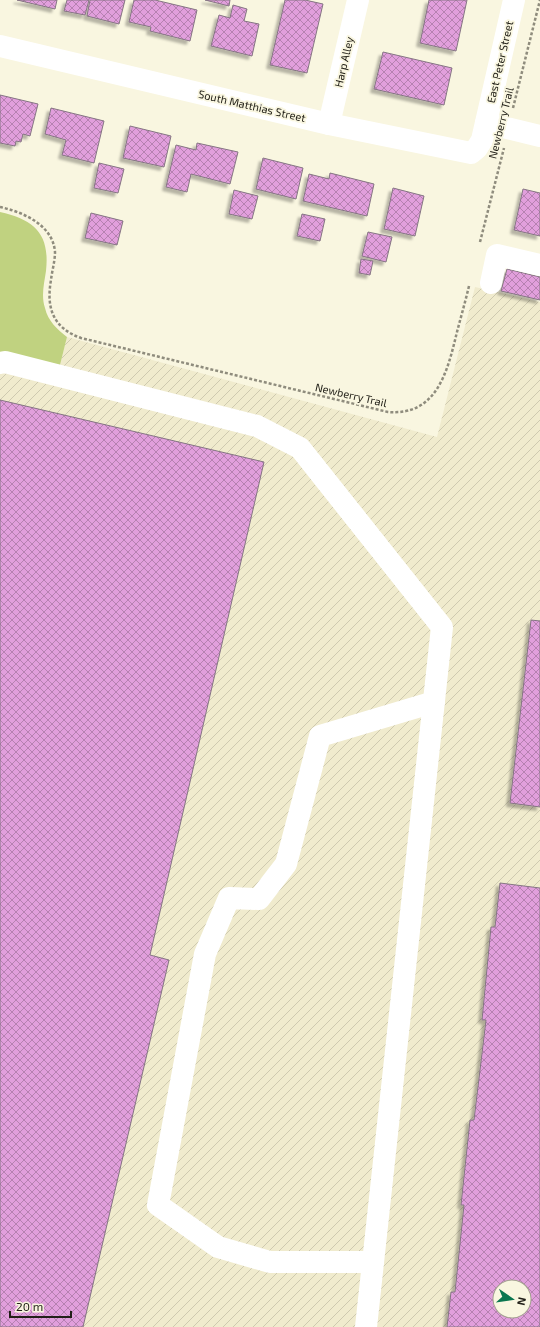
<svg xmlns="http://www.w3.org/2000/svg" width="540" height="1327" font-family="'Exo 2',sans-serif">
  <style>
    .industrial { fill: url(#industrial-furrows); fill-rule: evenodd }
    .green { fill: #c0d280 }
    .building { fill: url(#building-cross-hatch); stroke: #857583; fill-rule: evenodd; filter: url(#shadow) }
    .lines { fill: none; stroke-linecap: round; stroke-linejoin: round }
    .path { stroke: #8f8c7d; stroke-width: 2.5; stroke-dasharray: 3 2; stroke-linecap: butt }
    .minor { stroke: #fff; stroke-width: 22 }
    .labels { text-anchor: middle; stroke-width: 3.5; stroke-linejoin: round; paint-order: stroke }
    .street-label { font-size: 11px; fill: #222018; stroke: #f9f6e0 }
  </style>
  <defs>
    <pattern id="industrial-furrows" width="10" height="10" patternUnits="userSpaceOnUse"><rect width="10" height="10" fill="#f0ebcd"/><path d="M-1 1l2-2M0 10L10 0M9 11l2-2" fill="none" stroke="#cec9af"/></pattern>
    <pattern id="building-cross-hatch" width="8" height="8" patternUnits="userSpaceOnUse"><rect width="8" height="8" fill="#e19fdc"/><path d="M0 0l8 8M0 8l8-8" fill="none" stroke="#b681b1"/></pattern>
    <filter id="shadow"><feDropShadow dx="-3.5" dy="3.5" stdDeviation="1" flood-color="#0004"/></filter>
  </defs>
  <rect width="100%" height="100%" fill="#f9f6e0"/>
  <path class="industrial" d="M475 287 540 302V1327H0V358L60 365 67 337 437 437ZM500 1287H524V1311H500Z"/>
  <path class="green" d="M0 212C35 220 50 234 46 271 44 284 41 296 45 308 48 321 57 329 67 337L60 365 0 358Z"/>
  <g class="building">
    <polygon points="17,0 57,0 55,9"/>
    <polygon points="67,0 89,0 85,15 64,11"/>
    <polygon points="90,0 125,0 119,24 87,16"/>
    <polygon points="134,0 155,0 197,10 190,41 150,31 151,27 129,22"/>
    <polygon points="205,0 230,0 229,6"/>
    <polygon points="285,0 305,0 323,4 307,73 270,65"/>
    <polygon points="429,0 467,0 456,51 420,43"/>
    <polygon points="233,5 247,9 244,21 259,24 252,56 211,46 219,15 230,18"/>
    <polygon points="383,52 452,68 444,105 374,89"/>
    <polygon points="0,95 38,104 30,136 23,134 21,142 16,141 15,146 0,143"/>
    <polygon points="51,108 104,121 94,163 62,155 66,140 45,134"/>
    <polygon points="130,126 171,136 164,167 123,158"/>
    <polygon points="197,143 238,152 230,184 191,174 187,192 166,187 176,145 196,150"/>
    <polygon points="263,158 303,168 296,199 256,189"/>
    <polygon points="99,163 124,169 118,193 94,188"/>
    <polygon points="330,173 374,184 367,216 303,201 309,174 329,179"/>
    <polygon points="393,188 424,196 415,236 384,229"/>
    <polygon points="523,189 540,193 540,236 514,230"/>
    <polygon points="234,190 258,196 252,219 229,214"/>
    <polygon points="91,213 123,221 117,245 85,238"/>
    <polygon points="302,214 325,219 320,241 297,236"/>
    <polygon points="368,232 392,237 386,262 362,256"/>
    <polygon points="361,259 373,261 370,275 359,273"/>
    <polygon points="507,269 540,277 540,300 501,291"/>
    <polygon points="0,400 264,462 150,955 169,960 83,1327 0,1327"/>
    <polygon points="531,620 540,621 540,807 510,803"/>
    <path d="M500 883 540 888V1327H447L451 1292H455L464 1205H461L470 1120H474L486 1020H482L491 927H495ZM500 1287H524V1311H500Z"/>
  </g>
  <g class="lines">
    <g class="path">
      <polyline points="513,108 540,0"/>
      <path d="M0 207C23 212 53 225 55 252 55 261 52 271 51 280 46 308 53 328 81 338L388 412C436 416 447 373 456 336 460 320 465 303 469 286"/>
      <polyline points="480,242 504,148"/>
    </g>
    <g class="minor">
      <polyline points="0,46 329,124 471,153 477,148 482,140 514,0"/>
      <polyline points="486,123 540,136"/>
      <polyline points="329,124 358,0"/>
      <polyline points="491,283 497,255 540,265"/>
      <polyline points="0,363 5,362 257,426 300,448 442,627 366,1327"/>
      <polyline points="373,1262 270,1262 218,1247 158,1205 205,954 229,898 259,899 286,864 320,736 434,702"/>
    </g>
  </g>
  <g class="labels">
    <g class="street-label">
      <text transform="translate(344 62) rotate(-77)" y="4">Harp Alley</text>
      <text transform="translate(500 62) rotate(-77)" y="4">East Peter Street</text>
      <text transform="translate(252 106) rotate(13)" y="4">South Matthias Street</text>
      <text transform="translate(501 123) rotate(-76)" y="4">Newberry Trail</text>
      <text transform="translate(351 395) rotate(13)" y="4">Newberry Trail</text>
    </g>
  </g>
  <g transform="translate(512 1299) rotate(103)"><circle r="19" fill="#f9f6e0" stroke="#a3a090"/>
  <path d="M0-3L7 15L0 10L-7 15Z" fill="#0a764f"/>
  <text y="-6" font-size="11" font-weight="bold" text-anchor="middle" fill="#222018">N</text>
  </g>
  <path d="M10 1311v6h61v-6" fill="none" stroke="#222018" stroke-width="2"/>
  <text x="16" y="1311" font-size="12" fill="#222018" stroke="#f9f6e0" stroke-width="3" paint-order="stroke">20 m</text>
</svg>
